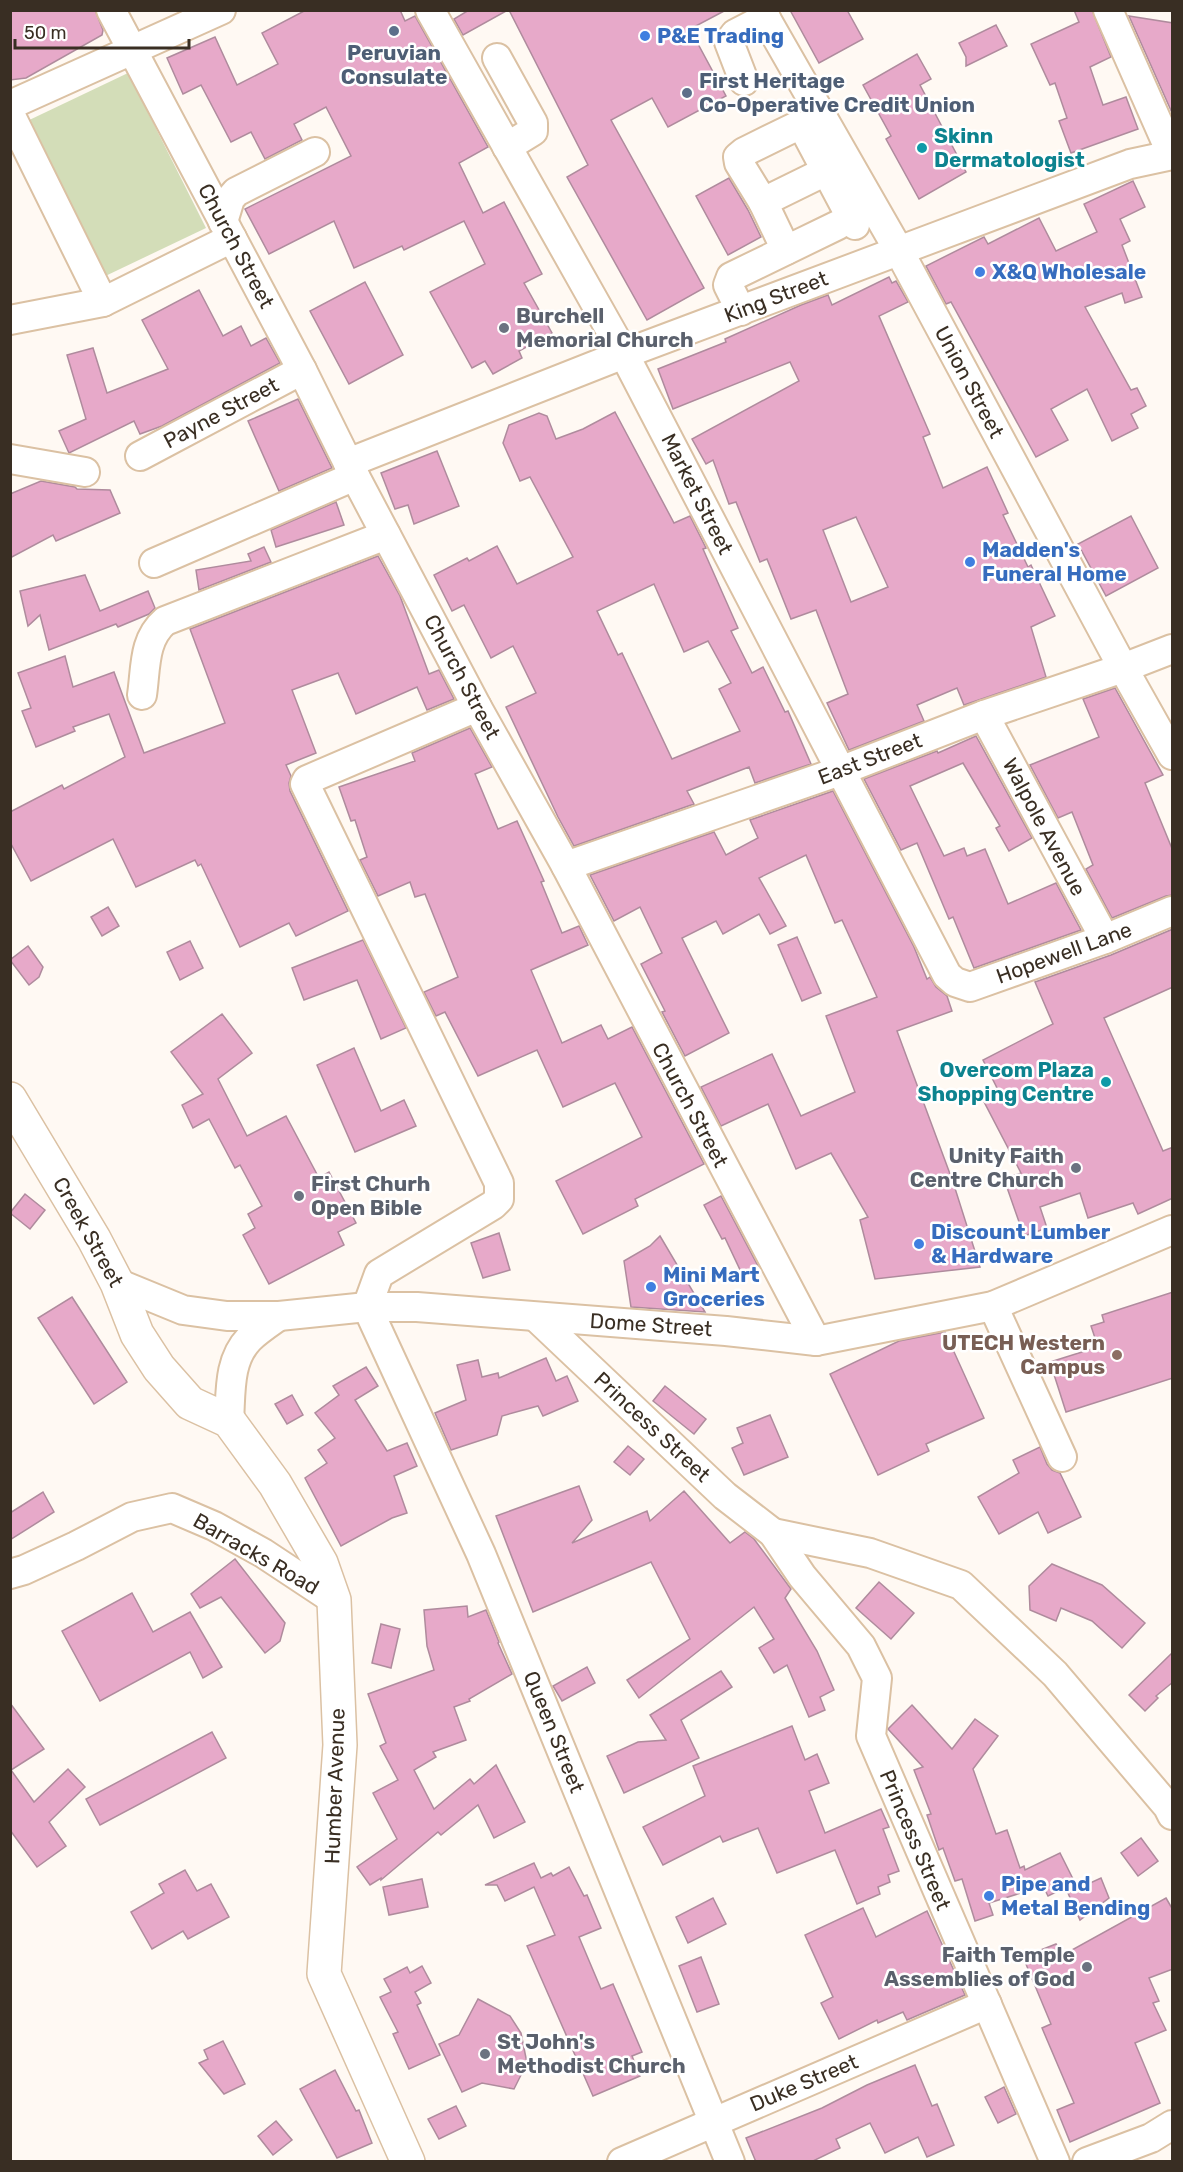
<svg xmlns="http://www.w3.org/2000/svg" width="1183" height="2172" font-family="Rubik,sans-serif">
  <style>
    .green { fill: #d3ddb8 }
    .building { fill: #e7a9c9; stroke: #af8b9d; stroke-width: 1.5; fill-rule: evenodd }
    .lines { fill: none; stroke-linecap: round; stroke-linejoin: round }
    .minor-casing { stroke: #dbc1a3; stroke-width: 32 }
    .major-casing { stroke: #dbc1a3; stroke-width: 36 }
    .minor { stroke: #fff; stroke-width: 28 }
    .major { stroke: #fff; stroke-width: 33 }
    .service-dot { fill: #5c6f8a; stroke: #fff; stroke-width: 2 }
    .shop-dot { fill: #3f7fe0; stroke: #fff; stroke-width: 2 }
    .culture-dot { fill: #0f9aa8; stroke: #fff; stroke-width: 2 }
    .worship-dot { fill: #6b7280; stroke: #fff; stroke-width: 2 }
    .education-dot { fill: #8d6e63; stroke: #fff; stroke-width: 2 }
    .labels { text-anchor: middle; stroke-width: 5; stroke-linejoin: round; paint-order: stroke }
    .shop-label { font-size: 21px; font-weight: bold; fill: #366cbe; stroke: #fff; text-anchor: start }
    .service-label { font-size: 21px; font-weight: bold; fill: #4e5e75; stroke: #fff }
    .culture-label { font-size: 21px; font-weight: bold; fill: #0d838f; stroke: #fff; text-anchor: start }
    .street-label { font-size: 21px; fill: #392e23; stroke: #fff }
    .worship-label { font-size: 21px; font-weight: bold; fill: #5b616d; stroke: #fff; text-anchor: start }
    .education-label { font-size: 21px; font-weight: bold; fill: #785e54; stroke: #fff; text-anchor: end }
  </style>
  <rect width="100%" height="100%" fill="#fff9f3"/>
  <polygon class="green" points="128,73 206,228 97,280 23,123"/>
  <g class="building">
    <polygon points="10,10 95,10 103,30 102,35 26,78 10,80"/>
    <polygon points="306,10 400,10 405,21 415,16 488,147 459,163 483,213 504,202 542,274 524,283 552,333 519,351 522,358 493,374 485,361 472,368 430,292 485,264 464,221 404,250 402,246 354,268 334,221 269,254 245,209 351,156 326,107 294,124 302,140 265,159 251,132 231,142 201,85 183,94 167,58 215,37 237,85 278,64 262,33"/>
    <polygon points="469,10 508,10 463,35 454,19"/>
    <polygon points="509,10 726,10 690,29 726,96 668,127 652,98 611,120 704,288 647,320 567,177 588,165"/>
    <polygon points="790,10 847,10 863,39 819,63"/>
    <polygon points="1074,10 1092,10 1111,57 1090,67 1103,105 1126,97 1138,129 1071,153 1059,121 1067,118 1055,83 1050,85 1031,44 1079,22"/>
    <polygon points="1129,16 1173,23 1173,115"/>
    <polygon points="996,25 1007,46 966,66 966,57 959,43"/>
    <polygon points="917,54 931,79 920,85 966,172 919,199 886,139 891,136 863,85"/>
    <polygon points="729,178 748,210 761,237 728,255 696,196"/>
    <polygon points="1133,181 1145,207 1120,219 1130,241 1122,245 1142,297 1125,303 1122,293 1085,307 1131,390 1137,388 1146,406 1131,414 1138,428 1112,441 1087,389 1051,409 1068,440 1036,457 951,302 946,304 926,266 984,237 988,244 1039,218 1056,251 1097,232 1084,204"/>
    <path d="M889 277 892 283 896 281 908 302 879 316 930 434 923 437 943 488 987 467 1008 513 1003 515 1028 567 1031 565 1055 616 1031 627 1046 677 964 705 957 688 917 705 924 721 849 750 827 703 848 694 816 610 791 619 767 559 760 562 736 502 729 504 713 460 706 464 692 439 799 381 790 362 673 409 658 369 726 342 725 339 801 305 828 295 832 305ZM856 517 888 587 851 602 823 530Z"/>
    <polygon points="365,282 403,355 349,384 310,311"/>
    <polygon points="199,290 223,336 241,326 251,346 266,338 280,363 162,426 140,434 134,421 69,453 59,431 86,419 67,355 93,348 107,393 168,369 142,320"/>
    <polygon points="298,399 332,468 279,491 248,421"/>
    <path d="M615 412 674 523 690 516 706 548 703 549 738 628 731 631 752 673 763 667 785 712 788 711 811 764 755 783 749 767 687 791 694 804 574 846 558 817 506 707 536 693 513 646 491 658 464 605 452 611 434 575 467 558 469 561 497 546 517 584 573 557 530 477 520 481 503 443 509 425 539 413 547 416 556 439 583 429ZM654 584 684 652 708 641 731 683 719 689 740 731 672 759 622 653 618 655 597 611Z"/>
    <polygon points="437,451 459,506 414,524 408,505 395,509 381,473"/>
    <polygon points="41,481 75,487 77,489 110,490 120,513 56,541 53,535 10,558 10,494"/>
    <polygon points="336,502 344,525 276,547 271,530"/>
    <polygon points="1131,516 1158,568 1106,596 1078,544"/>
    <polygon points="264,547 271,562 199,590 196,570 251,561 248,554"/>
    <polygon points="378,556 400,596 429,674 439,670 454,699 427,710 417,687 356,714 338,673 292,690 316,753 286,765 291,776 289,783 290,791 348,911 296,936 289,923 240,947 201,864 198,866 195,860 136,887 113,839 31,881 10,842 10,812 62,785 64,789 125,757 109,714 73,727 75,731 36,747 22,711 31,708 18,673 65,656 73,687 114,672 144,753 225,723 190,629"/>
    <polygon points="85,575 100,611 148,591 155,608 149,614 118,627 116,624 49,650 40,615 28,626 20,591"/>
    <polygon points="1115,688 1163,775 1145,783 1173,851 1173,895 1166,896 1112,918 1086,869 1093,865 1072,812 1058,818 1030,765 1099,737 1083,699"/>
    <polygon points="470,728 492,767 475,774 498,829 517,821 544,881 541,882 562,933 579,926 588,945 531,970 562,1043 601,1025 608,1039 632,1027 704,1164 635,1199 638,1206 583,1234 556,1181 642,1137 615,1083 563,1107 537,1050 478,1076 445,1012 436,1016 424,992 458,977 425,894 415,897 410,882 378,896 360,860 367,857 355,820 351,821 339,787 415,761 412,753"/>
    <polygon points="976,736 1032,838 1009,851 996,828 1000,826 963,763 910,786 944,856 964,848 967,856 985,849 1008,904 1056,883 1081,930 974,968 953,917 949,919 917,843 901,850 864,779 937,751 938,753"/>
    <polygon points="833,791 914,947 927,979 930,977 936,987 947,996 952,1011 897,1031 953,1182 980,1267 875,1279 860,1220 868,1217 831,1153 796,1169 768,1104 721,1126 701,1087 772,1054 801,1116 855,1092 826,1016 877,997 842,920 835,923 806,855 759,878 786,926 770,934 759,914 723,934 716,921 682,938 729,1033 685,1056 662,1012 665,1011 641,964 662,953 640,907 614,921 590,875 714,832 726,855 758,838 750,820"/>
    <polygon points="108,907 119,926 102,936 91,917"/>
    <polygon points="1173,929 1173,987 1104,1018 1163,1151 1173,1147 1173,1198 1138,1214 1133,1203 1088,1218 1080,1193 1040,1207 1047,1228 1024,1236 1004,1179 1021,1173 981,1096 997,1088 983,1060 1053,1024 1035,982 1111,955"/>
    <polygon points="797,937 821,993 802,1001 778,945"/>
    <polygon points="363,940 406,1028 381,1039 357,980 304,1000 292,968"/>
    <polygon points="190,941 203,968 180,980 167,952"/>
    <polygon points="28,946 43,967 39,977 29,985 10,960"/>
    <polygon points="222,1014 252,1053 218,1079 247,1136 286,1116 319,1178 329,1172 356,1223 338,1232 344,1245 269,1284 243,1235 255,1228 248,1214 262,1206 240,1165 235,1168 209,1119 193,1128 182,1105 203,1094 171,1052"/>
    <polygon points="354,1048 381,1111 404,1100 416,1126 355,1152 317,1065"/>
    <polygon points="25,1194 45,1210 30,1229 10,1213"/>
    <polygon points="721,1196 758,1266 742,1274 725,1238 722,1239 704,1205"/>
    <polygon points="499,1233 510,1270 483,1278 471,1243"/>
    <polygon points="660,1236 705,1312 631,1307 624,1261 650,1246"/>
    <polygon points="1173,1292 1173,1378 1066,1412 1050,1362 1098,1347 1091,1326 1104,1322 1102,1315"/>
    <polygon points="72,1297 127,1382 94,1404 38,1318"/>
    <polygon points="945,1332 984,1418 926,1444 929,1451 878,1475 830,1374 899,1341"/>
    <polygon points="546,1358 556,1381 567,1376 578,1401 543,1416 538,1406 502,1416 497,1435 451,1450 435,1413 466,1400 457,1365 478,1360 482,1377 498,1373 499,1378"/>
    <polygon points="366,1367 378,1386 355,1400 387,1451 407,1443 417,1466 394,1476 407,1513 392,1518 341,1546 305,1478 327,1463 318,1450 335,1438 315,1413 339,1395 333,1386"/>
    <polygon points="665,1386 706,1419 694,1434 653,1401"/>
    <polygon points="292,1395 303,1415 287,1424 275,1404"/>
    <polygon points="770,1415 788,1457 744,1475 732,1448 743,1443 737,1428"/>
    <polygon points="628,1446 644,1459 630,1475 614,1462"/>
    <polygon points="1040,1447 1047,1464 1052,1470 1060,1473 1081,1517 1048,1533 1038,1512 999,1534 978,1497 1019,1473 1013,1460"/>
    <polygon points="579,1486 592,1520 572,1543 647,1511 650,1521 684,1491 730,1543 745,1532 754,1539 791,1589 785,1598 817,1651 834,1690 820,1697 825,1710 809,1717 787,1665 774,1673 759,1648 774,1639 754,1607 639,1698 627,1680 690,1639 651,1562 533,1612 496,1516"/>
    <polygon points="43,1492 54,1512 10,1540 10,1513"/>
    <polygon points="235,1559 285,1623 280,1641 265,1653 221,1597 200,1608 191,1594"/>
    <polygon points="1052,1564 1102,1585 1145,1623 1122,1648 1092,1621 1061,1608 1056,1621 1030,1610 1029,1586"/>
    <polygon points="879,1582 914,1613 891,1639 856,1608"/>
    <polygon points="132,1593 153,1632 190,1612 222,1667 203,1678 190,1652 100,1701 62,1631"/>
    <polygon points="467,1606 468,1617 486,1610 499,1642 498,1643 512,1674 469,1699 470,1701 454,1707 466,1740 433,1752 436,1757 414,1770 434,1809 470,1779 474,1784 496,1765 525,1822 494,1838 478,1805 441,1835 438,1832 381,1880 381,1878 370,1885 357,1867 397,1839 373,1793 398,1780 380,1746 386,1743 368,1694 434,1670 427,1646 424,1610"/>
    <polygon points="381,1624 400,1629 391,1668 372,1663"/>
    <polygon points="1173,1652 1173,1682 1156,1696 1158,1698 1145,1711 1129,1695"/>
    <polygon points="587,1667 595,1683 562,1701 553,1686"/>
    <polygon points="721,1671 732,1687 681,1720 699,1758 624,1793 607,1756 638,1742 666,1740 650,1715"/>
    <polygon points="10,1703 44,1749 11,1770 34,1802 68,1769 85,1787 49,1822 66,1846 37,1867 10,1830"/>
    <polygon points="912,1705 952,1749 975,1719 998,1736 973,1769 996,1834 1007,1830 1020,1868 1024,1866 1025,1870 1060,1853 1075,1883 1048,1896 1043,1886 989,1903 993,1915 975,1921 962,1879 955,1881 943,1848 939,1850 927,1815 931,1814 914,1770 923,1767 888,1729"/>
    <polygon points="792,1726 805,1760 817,1754 829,1783 809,1791 825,1833 881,1809 889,1827 883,1829 899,1871 888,1875 890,1882 878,1887 880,1894 857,1904 835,1850 777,1873 758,1828 723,1842 720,1836 663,1865 643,1827 705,1796 693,1766"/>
    <polygon points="212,1732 226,1758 100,1825 86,1799"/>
    <polygon points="1141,1838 1158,1861 1138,1876 1121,1853"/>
    <polygon points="534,1863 541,1878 551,1873 553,1876 569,1867 584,1896 587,1895 601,1928 579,1937 601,1989 613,1984 642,2052 632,2056 640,2076 593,2096 527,1946 555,1935 534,1887 505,1901 497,1885 485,1885"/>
    <polygon points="185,1870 197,1891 211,1884 229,1917 188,1939 183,1931 152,1949 131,1912 164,1893 159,1884"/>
    <polygon points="1101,1878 1109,1898 1080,1920 1068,1893"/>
    <polygon points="422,1879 428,1907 389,1915 383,1887"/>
    <polygon points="713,1898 726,1924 688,1943 676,1917"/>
    <polygon points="1166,1898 1173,1910 1173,1969 1149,1978 1159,2001 1153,2003 1166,2030 1135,2043 1160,2103 1070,2142 1057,2110 1074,2103 1042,2028 1051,2024 1023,1957 1056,1944 1063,1955"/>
    <polygon points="863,1908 876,1937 927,1911 965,1995 907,2020 903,2012 878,2023 877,2020 839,2039 821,2003 833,1997 805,1935"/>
    <polygon points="701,1957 719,2004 697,2012 679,1966"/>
    <polygon points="422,1966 431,1983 415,1992 421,2003 417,2005 440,2055 409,2069 393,2034 398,2032 380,1997 391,1992 384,1979 407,1967 410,1973"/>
    <polygon points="478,1999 510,2016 521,2033 527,2063 514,2089 482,2083 462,2092 439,2044 459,2035"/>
    <polygon points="223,2041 245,2084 224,2094 199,2063 208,2059 204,2050"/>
    <polygon points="915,2065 932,2106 937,2104 954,2145 927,2157 918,2137 885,2153 870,2123 836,2139 840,2148 811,2162 756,2162 746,2138 822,2108 867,2085"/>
    <polygon points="335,2070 356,2111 359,2110 372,2143 337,2158 300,2089"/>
    <polygon points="1004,2087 1016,2114 998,2123 985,2097"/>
    <polygon points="456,2106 466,2126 439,2139 428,2119"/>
    <polygon points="276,2121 292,2140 273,2155 258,2136"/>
  </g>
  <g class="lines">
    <g class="minor-casing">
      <g id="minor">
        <polyline points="111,10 302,370 348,463 477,707 566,866 816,1341"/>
        <polyline points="430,10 624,354 947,975 955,982 970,987 1105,939 1172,911"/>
        <polyline points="761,10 899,251 1123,668 1172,755"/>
        <polyline points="1108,10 1172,155"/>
        <polyline points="497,58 533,123 533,131 507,147"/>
        <polyline points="744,81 729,42 735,34 766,18"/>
        <polyline points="10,105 221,10"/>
        <polyline points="10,114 103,302"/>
        <polyline points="763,202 818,175"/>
        <polyline points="223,222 230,199 236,192 315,152"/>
        <polyline points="786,250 763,202 739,163 738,157 744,152 797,126 803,127 855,225"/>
        <polyline points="741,311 728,285 731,277 838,225"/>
        <polyline points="10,320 103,302 232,238"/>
        <polyline points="140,456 302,370"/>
        <polyline points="10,459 85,472"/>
        <polyline points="348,463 624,354 1130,164 1172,155"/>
        <polyline points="154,563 355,476"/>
        <path d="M142 695C146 668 143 640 165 621L386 535"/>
        <polyline points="477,707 307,780 305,784 499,1183 499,1199 493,1205 379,1274 367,1307 481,1554 730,2162"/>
        <polyline points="984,715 1105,939"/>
        <polyline points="566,866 840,771 984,715 1123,668 1172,649"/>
        <polyline points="117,1283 183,1310 227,1316 279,1316 367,1307 417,1307 726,1331 816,1341 993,1306 1172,1230"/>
        <polyline points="993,1306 1062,1457"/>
        <polyline points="536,1317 725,1496 773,1533 802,1576 861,1646 877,1678 871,1736 1055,2162"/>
        <path d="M229 1421C231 1393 228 1361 249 1339 257 1331 269 1323 279 1316"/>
        <polyline points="773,1533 870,1553 961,1585 1055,1674 1168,1807 1172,1815"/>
        <polyline points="10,1574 24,1570 76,1546 132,1517 172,1508 214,1526 263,1553 334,1600"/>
        <polyline points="622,2162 987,2004"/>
        <polyline points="1087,2162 1151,2138 1172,2125"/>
      </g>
    </g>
    <g class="major-casing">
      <polyline id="major" points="10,1099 94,1239 117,1283 137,1334 159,1368 190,1403 229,1421 275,1484 321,1563 334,1600 340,1745 324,1974 408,2162"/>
    </g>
    <use href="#minor" class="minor"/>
    <use href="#major" class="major"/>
  </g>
  <g class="service-dot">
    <circle cx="394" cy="31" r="6"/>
    <circle cx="687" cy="93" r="6"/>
  </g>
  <g class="shop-dot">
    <circle cx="645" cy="36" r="6"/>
    <circle cx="980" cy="272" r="6"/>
    <circle cx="970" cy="562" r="6"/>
    <circle cx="919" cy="1244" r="6"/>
    <circle cx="651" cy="1287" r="6"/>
    <circle cx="989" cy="1896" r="6"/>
  </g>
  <g class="culture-dot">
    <circle cx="922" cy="148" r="6"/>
    <circle cx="1106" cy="1082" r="6"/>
  </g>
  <g class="worship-dot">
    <circle cx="504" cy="328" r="6"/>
    <circle cx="1076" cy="1168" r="6"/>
    <circle cx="299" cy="1196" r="6"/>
    <circle cx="1087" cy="1967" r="6"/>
    <circle cx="485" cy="2054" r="6"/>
  </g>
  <circle class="education-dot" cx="1117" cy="1355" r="6"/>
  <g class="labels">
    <g class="shop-label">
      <text x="657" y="43">P&amp;E Trading</text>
      <text x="992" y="279">X&amp;Q Wholesale</text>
      <text x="982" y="557">Madden's<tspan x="982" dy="24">Funeral Home</tspan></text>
      <text x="931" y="1239">Discount Lumber<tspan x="931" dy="24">&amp; Hardware</tspan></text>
      <text x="663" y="1282">Mini Mart<tspan x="663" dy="24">Groceries</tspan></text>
      <text x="1001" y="1891">Pipe and<tspan x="1001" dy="24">Metal Bending</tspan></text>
    </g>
    <g class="service-label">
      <text x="394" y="60">Peruvian<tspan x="394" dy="24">Consulate</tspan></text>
      <text x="699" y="88" text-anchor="start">First Heritage<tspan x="699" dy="24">Co-Operative Credit Union</tspan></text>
    </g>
    <g class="culture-label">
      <text x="934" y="143">Skinn<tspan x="934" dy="24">Dermatologist</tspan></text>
      <text x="1094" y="1077" text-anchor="end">Overcom Plaza<tspan x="1094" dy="24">Shopping Centre</tspan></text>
    </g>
    <g class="street-label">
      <text transform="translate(236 246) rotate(62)" y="7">Church Street</text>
      <text transform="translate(776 297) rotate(-21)" y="7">King Street</text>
      <text transform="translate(969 382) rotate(62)" y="7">Union Street</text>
      <text transform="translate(221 413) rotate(-28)" y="7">Payne Street</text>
      <text transform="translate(697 494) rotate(63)" y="7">Market Street</text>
      <text transform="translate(462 677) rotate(62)" y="7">Church Street</text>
      <text transform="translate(870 759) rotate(-21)" y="7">East Street</text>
      <text transform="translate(1044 827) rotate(62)" y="7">Walpole Avenue</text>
      <text transform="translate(1064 953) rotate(-20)" y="7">Hopewell Lane</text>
      <text transform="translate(690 1105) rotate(62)" y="7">Church Street</text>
      <text transform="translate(88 1232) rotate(61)" y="7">Creek Street</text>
      <text transform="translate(651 1325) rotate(4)" y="7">Dome Street</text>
      <text transform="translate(652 1427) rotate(43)" y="7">Princess Street</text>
      <text transform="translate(256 1554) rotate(30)" y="7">Barracks Road</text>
      <text transform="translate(554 1732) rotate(68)" y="7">Queen Street</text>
      <text transform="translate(335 1786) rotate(-88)" y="7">Humber Avenue</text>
      <text transform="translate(915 1840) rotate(67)" y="7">Princess Street</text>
      <text transform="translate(804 2083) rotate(-23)" y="7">Duke Street</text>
    </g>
    <g class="worship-label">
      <text x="516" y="323">Burchell<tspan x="516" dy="24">Memorial Church</tspan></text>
      <text x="1064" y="1163" text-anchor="end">Unity Faith<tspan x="1064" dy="24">Centre Church</tspan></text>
      <text x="311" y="1191">First Churh<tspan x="311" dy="24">Open Bible</tspan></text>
      <text x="1075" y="1962" text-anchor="end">Faith Temple<tspan x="1075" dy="24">Assemblies of God</tspan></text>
      <text x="497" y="2049">St John's<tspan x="497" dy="24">Methodist Church</tspan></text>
    </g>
    <g class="education-label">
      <text x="1105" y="1350">UTECH Western<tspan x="1105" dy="24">Campus</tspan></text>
    </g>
  </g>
  <rect width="1183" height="2172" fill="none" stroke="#392e23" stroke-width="24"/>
  <path d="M15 39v9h174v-9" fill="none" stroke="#392e23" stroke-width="3"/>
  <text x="24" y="39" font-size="18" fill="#392e23" stroke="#ffffff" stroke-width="4.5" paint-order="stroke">50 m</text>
</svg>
